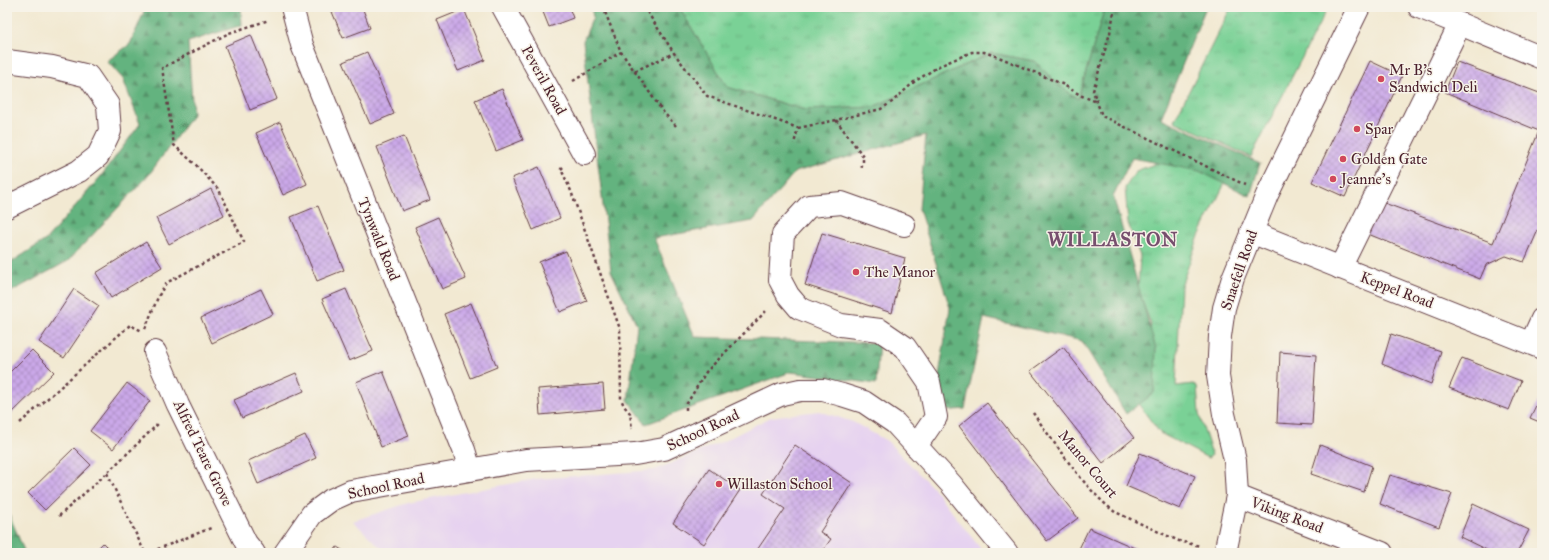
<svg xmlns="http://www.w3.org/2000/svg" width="1549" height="560" font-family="'IM FELL Great Primer',serif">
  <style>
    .built { fill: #e6d2f0 }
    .grass { fill: url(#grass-tufts); stroke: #627860 }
    .forest { fill: url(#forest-firs); stroke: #566955 }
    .building { fill: url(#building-cross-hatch) }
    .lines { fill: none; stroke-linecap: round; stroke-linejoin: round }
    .minor-casing { stroke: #633d44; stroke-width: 24 }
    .path { stroke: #633d44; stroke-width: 2.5; stroke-dasharray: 3 3; stroke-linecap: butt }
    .minor { stroke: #fff; stroke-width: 22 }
    .poi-dot { fill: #d1495b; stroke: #f7f3e8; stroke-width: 1.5 }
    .labels { text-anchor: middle; stroke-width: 3; stroke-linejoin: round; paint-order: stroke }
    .poi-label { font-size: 15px; fill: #4a1f2b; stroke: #f7f3e8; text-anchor: start }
    .street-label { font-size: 15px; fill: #4a1f2b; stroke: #f7f3e8 }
    .district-label { font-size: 19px; font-weight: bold; letter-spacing: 1px; fill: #774f6e; stroke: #f7f3e8 }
  </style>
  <defs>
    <pattern id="grass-tufts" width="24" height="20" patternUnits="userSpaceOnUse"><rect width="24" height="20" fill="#7ad196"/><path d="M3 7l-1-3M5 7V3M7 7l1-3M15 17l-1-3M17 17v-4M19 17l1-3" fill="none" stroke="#6bb381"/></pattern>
    <pattern id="forest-firs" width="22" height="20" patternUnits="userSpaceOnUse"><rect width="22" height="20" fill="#63b37f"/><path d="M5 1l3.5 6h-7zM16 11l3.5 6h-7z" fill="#549168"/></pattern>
    <pattern id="building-cross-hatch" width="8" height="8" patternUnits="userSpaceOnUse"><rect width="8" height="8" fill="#cba9e9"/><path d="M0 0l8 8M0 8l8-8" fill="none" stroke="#a789bd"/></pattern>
  </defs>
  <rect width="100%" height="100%" fill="#f7f3e8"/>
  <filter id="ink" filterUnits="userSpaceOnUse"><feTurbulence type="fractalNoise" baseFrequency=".025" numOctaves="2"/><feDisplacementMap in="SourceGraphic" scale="8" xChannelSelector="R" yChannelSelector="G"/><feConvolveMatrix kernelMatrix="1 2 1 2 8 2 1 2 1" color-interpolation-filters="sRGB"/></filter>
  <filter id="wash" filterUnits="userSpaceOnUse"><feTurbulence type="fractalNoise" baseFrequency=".012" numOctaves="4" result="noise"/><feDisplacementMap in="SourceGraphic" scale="16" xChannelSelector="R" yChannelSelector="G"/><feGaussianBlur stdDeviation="0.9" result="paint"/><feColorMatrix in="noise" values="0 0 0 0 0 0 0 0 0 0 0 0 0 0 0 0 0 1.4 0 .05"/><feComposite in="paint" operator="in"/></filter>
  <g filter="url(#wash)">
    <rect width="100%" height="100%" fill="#f2e9d2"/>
    <polygon class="built" points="819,411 853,422 887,441 934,489 984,553 386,553 353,521 408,503 536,479 655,470 724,441 771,417"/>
    <g class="grass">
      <polygon points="679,7 1105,7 1078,99 1060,86 1034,61 991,53 873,107 805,110 727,87"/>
      <polygon points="1231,7 1328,7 1251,157 1174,121"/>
      <polygon points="1160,162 1190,162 1226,181 1199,236 1181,286 1176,386 1193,384 1197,386 1199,414 1212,455 1208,458 1160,433 1128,390 1146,371 1151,324 1138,291 1140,256 1128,223 1125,188 1136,171"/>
    </g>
    <g class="forest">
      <polygon points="142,7 241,7 242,25 188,42 193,114 148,176 68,261 7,294 7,265 47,239 101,176 140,124 123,79 107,61 130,44 144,12"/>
      <polygon points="591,7 679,7 727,87 805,110 873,107 991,53 1034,61 1060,86 1078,99 1105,7 1206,7 1161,118 1260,163 1250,196 1199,171 1132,158 1113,196 1156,349 1154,393 1126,414 1082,341 984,318 965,409 933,412 950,308 919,209 926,135 795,172 753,221 654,238 695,337 879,343 876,384 791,372 646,424 628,400 637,325 611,271 583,41 593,17"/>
      <polygon points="7,509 25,553 7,553"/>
    </g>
    <g id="blocks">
      <g class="building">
        <polygon points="330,7 362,7 370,28 343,38"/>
        <polygon points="541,7 569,7 573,18 549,27"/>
        <polygon points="464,9 485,60 458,71 437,20"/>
        <polygon points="251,35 277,99 250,110 225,46"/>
        <polygon points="367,52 394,114 370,124 343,62"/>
        <polygon points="1370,61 1402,76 1345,197 1312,182"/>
        <polygon points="1457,62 1542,94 1542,221 1524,262 1506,256 1486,265 1480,279 1363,232 1376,200 1493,243 1539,131 1445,92"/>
        <polygon points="502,89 523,140 496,151 475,100"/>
        <polygon points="280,122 307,184 283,195 256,133"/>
        <polygon points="404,136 430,200 402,211 377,147"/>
        <polygon points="539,167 560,218 533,230 512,178"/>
        <polygon points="211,189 224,215 169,244 156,218"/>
        <polygon points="318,206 344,270 317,281 291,217"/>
        <polygon points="438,217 466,279 442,289 415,227"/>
        <polygon points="822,233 905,258 892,313 805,285"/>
        <polygon points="146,242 162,267 111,298 96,273"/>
        <polygon points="566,251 587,301 560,312 539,262"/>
        <polygon points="74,289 99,306 64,358 39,342"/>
        <polygon points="261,289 273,314 212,343 201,318"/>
        <polygon points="346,289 373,351 349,361 322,299"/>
        <polygon points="471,303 497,367 470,378 444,314"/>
        <polygon points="1391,334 1441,351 1431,384 1382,364"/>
        <polygon points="1063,347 1134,438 1103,463 1030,371"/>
        <polygon points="32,350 54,372 10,415 7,411 7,375"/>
        <polygon points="1280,352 1316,355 1312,425 1277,423"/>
        <polygon points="1462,358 1521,381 1509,410 1449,388"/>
        <polygon points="383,371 409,436 381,447 356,382"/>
        <polygon points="296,373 304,391 242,418 234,400"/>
        <polygon points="127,383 150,401 113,449 90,431"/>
        <polygon points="603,384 605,409 540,415 538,389"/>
        <polygon points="1542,393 1542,423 1530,418"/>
        <polygon points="987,403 1078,518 1047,541 959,426"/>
        <polygon points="305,435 316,458 258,484 248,461"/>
        <polygon points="795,445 852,483 820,532 831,539 821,553 755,553 785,509 763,494"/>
        <polygon points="1320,445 1372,466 1364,492 1311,474"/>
        <polygon points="74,448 91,465 45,510 28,493"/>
        <polygon points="1140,453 1195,476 1180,509 1126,486"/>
        <polygon points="709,469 740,490 704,544 673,523"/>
        <polygon points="1390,475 1452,494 1439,527 1380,504"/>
        <polygon points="1473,504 1529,530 1517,553 1493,553 1460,537"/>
        <polygon points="1089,528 1146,553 1077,553"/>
        <polygon points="103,543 113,553 93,553"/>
        <polygon points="337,547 347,553 333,553"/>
      </g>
    </g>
  </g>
  <g filter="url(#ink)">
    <use href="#blocks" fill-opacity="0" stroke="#633d44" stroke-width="1"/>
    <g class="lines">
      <g class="minor-casing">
        <g id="minor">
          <polyline points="292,7 302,45 464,450 470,470"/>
          <polyline points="503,7 584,154"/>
          <polyline points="1419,7 1542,58"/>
          <polyline points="7,61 52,67 88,76 108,105 110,131 98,156 79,171 7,207"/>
          <polyline points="904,225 842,203 809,206 783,234 780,280 788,295 799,308 841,325 880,330 905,347 929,382 936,417 916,446"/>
          <polyline points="1251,232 1542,348"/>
          <polyline points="1340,268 1460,24"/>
          <polyline points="1531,343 1542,319"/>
          <polyline points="155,352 178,405 246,543 254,553"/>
          <polyline points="1237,496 1382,553"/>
          <polyline points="285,553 312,514 331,500 351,491 526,460 635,454 664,449 782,394 800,390 823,390 842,395 864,402 895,423 951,484 1007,553"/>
          <polyline points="1225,553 1237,496 1235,460 1224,414 1218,376 1220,336 1224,308 1233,278 1267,195 1359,7"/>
        </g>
      </g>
      <g class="path">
        <polyline points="603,7 621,52 664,113 676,126"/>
        <polyline points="644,7 674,53 707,96 798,128 794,144"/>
        <polyline points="1115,7 1110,33 1093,91 1102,116 1245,185"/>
        <polyline points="635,71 674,53"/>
        <polyline points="573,81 621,52"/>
        <polyline points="836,120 863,156 863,162 861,170"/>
        <polyline points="798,128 832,121 881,109 892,102 914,82 939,66 972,52 984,52 1001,58 1062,84 1082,96 1097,102"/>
        <polyline points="563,167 561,169 571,191 620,329 621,399 624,406 630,413 632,429"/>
        <polyline points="145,329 158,297 166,283 244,242 219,190 196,165 174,145 162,68 229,33 269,20"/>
        <polyline points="686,410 686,405 706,372 767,310"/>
        <path d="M1033 413C1055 443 1085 490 1115 512L1179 541 1200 546"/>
        <polyline points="20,423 130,325 142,331"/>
        <polyline points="107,473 145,553"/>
        <polyline points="59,516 107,473 159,423"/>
        <polyline points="153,553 158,549 211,528"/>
      </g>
      <use href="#minor" class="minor"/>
    </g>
  </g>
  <g class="poi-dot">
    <circle cx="1381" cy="79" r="4"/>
    <circle cx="1357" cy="129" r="4"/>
    <circle cx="1343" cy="159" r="4"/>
    <circle cx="1333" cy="179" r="4"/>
    <circle cx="856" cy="272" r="4"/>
    <circle cx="719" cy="484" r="4"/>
  </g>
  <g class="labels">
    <g class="poi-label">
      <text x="1389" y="75">Mr B's<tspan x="1389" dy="17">Sandwich Deli</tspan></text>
      <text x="1365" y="134">Spar</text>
      <text x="1351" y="164">Golden Gate</text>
      <text x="1341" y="184">Jeanne's</text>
      <text x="864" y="277">The Manor</text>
      <text x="727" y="489">Willaston School</text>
    </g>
    <g class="street-label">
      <text transform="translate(544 80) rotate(61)" y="5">Peveril Road</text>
      <text transform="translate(379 239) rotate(68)" y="5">Tynwald Road</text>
      <text transform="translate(1239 270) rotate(-71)" y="5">Snaefell Road</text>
      <text transform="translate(1397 290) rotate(21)" y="5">Keppel Road</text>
      <text transform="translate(703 430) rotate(-25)" y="5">School Road</text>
      <text transform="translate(203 453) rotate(64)" y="5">Alfred Teare Grove</text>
      <text transform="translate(1088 464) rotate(50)" y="5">Manor Court</text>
      <text transform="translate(386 486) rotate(-12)" y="5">School Road</text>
      <text transform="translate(1287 515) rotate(21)" y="5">Viking Road</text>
    </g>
    <g class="district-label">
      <text x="1113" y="246">WILLASTON</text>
    </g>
  </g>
  <rect width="1549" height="560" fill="none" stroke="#f7f3e8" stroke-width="24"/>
</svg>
